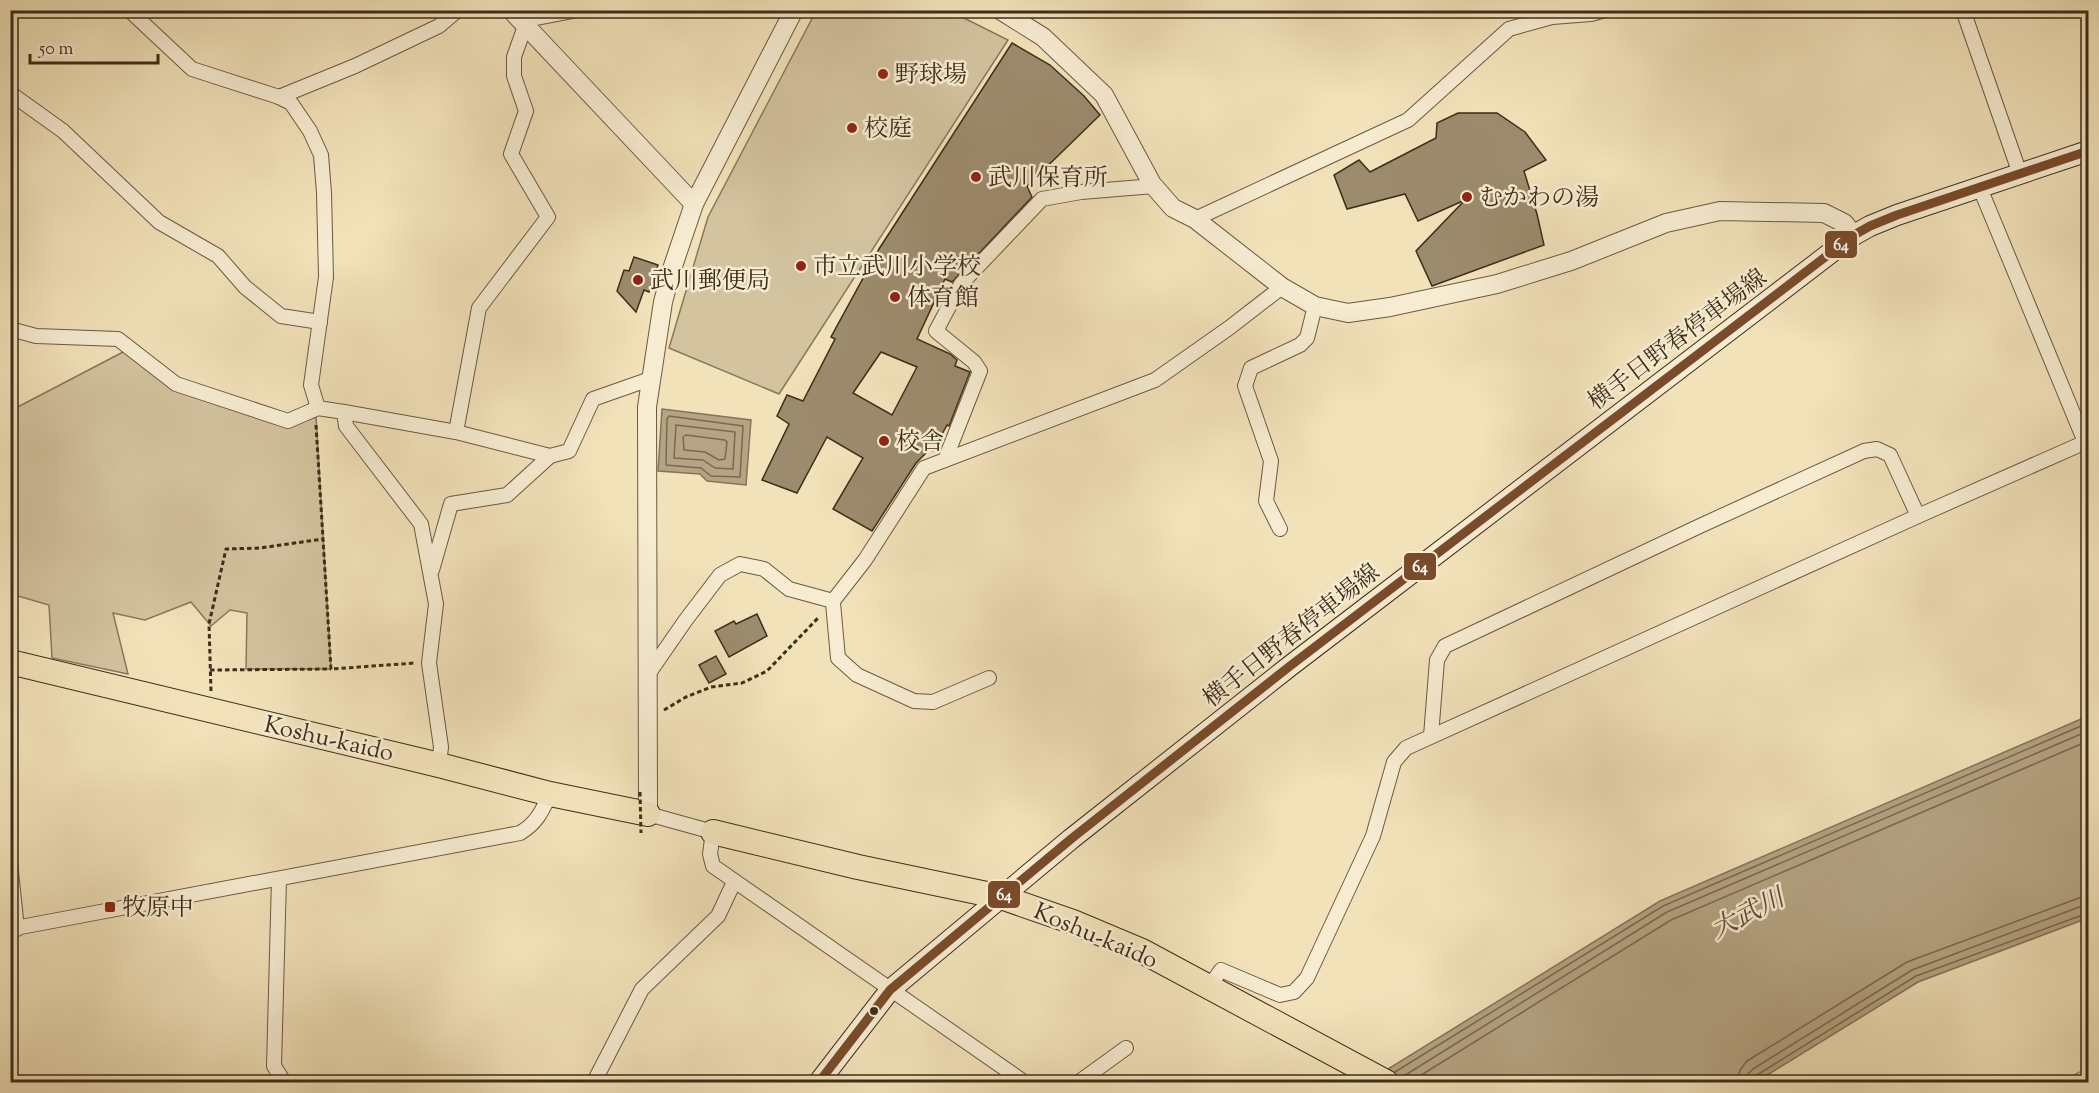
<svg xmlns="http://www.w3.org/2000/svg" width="2099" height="1093" font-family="'Sorts Mill Goudy','Noto Serif JP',serif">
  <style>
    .green { fill: #d3c39f; stroke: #88785c; stroke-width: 1.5 }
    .water { fill: #b5a483; stroke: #857459; stroke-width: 1.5 }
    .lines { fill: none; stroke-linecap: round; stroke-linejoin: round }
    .shore { stroke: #7a684e; stroke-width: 1.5 }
    .building { fill: #9c8b6d; stroke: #3e2d19; stroke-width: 1.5; fill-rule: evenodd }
    .minor-casing { stroke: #6b5a41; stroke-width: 16 }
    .tertiary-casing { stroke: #6b5a41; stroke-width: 20 }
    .secondary-casing { stroke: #3e2d19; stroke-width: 22 }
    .trunk-casing { stroke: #3e2d19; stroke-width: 26 }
    .path { stroke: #3e2d19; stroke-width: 3; stroke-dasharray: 4.5 3; stroke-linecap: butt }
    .minor { stroke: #f7ecd2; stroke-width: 14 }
    .tertiary { stroke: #f7ecd2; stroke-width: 18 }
    .secondary { stroke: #f7ecd2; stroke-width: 20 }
    .trunk { stroke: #f2e2ba; stroke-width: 24 }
    .path-bridge { stroke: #3e2d19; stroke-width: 3; stroke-dasharray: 4.5 3; stroke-linecap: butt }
    .bus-1-casing { stroke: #f7ecd2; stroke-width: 14 }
    .bus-1 { stroke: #7a4b2a; stroke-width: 9 }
    .poi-dot { fill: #8f2418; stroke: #f7ecd2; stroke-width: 2 }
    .bus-dot { fill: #3e2d19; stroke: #f7ecd2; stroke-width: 2 }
    .labels { text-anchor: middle; stroke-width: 5; stroke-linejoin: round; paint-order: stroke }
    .poi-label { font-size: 24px; fill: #3e2d19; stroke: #f7ecd2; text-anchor: start }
    .street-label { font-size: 24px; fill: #3e2d19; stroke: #f7ecd2 }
    .water-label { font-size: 26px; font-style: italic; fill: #5c4b34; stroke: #f7ecd2 }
    .line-badge { stroke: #f7ecd2; stroke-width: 2 }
    .badge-label { font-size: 16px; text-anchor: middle; font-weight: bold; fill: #fff }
  </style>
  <rect width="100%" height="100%" fill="#f2e2ba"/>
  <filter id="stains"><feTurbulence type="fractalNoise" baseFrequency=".00333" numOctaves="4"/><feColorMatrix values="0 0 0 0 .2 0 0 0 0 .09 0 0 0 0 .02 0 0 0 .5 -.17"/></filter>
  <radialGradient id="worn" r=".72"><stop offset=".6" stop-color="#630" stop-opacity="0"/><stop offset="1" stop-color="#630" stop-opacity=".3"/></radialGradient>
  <g class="green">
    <polygon points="816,11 950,11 1008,40 779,394 669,348 708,217"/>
    <polygon points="125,351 171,388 288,427 316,417 331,669 246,669 247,613 230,610 211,626 191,602 145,620 113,613 128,674 52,658 49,605 11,594 10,411"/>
  </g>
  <g class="water">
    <polygon points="662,409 751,420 746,485 707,481 700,474 658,471"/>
    <polygon points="2088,716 2088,918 1918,982 1756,1082 1367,1082 1660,901"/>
  </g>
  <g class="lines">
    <g class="shore">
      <polygon points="669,416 743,426 740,477 711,476 701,468 666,465 667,419"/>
      <polygon points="676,425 735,432 733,469 715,468 703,460 674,458"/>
      <polygon points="686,435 725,440 727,442 725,459 719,460 705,452 684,450 683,437"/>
      <polyline points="1395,1072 1663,906 2088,723"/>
      <polyline points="1399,1079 1667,912 2088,731"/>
      <polyline points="1410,1082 1671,920 2088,741"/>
      <polyline points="1737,1082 1740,1070 1747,1061 1907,962 2079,898 2088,896"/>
      <polyline points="1746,1082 1748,1074 1753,1069 1912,970 2082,906 2088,905"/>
      <polyline points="1754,1082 1757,1075 1916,976 2088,913"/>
    </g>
  </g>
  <g class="building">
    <path d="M1012 43 1050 65 1084 96 1100 115 1027 186 1032 197 952 282 945 279 917 339 950 354 957 360 955 366 970 372 949 426 947 425 933 451 929 450 916 463 872 531 833 509 863 458 827 437 797 493 762 480 789 424 777 416 787 395 803 401 835 339 831 337 879 249ZM881 352 917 367 892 415 853 393Z"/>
    <polygon points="1458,113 1497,113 1525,132 1546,160 1524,171 1537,214 1544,245 1432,286 1416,251 1465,200 1418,221 1405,194 1347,209 1334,175 1359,160 1370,172 1436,138 1437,123"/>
    <polygon points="634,257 658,265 649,292 644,290 636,312 617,291 624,270 629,271"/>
    <polygon points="757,614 767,636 729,657 715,631 734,621 736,624"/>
    <polygon points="716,656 726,674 709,683 699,665"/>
  </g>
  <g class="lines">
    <g class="minor-casing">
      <g id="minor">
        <polyline points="129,10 192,69 279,97 291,103 310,131 321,155 324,193 326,277 311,385 318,408 344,412 346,426 421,524 436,604 429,663 441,747 439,765"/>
        <polyline points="1963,10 2020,174"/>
        <polyline points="521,21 578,10"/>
        <polyline points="10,93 63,131 159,222 218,256 245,287 281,316 320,322"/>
        <polyline points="279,97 355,66 439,26 458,10"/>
        <polyline points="1980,188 2085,442"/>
        <polyline points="1195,219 1408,120 1509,29 1552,17 1591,14 1605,10"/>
        <polyline points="10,329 36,336 118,339 176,384 288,421 318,408"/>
        <polyline points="344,412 456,432 550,456"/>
        <polyline points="456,432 479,308 548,217 511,154 526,111 514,76 514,57 525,26"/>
        <polyline points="945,460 980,371 974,362 936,331 961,284 1042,199 1081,192 1154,186"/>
        <polyline points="1280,529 1266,501 1271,461 1245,386 1251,368 1300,345 1307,338 1315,306"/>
        <polyline points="432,570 451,504 507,495 550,456 569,451 593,399 650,379"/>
        <polyline points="833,603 838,658 857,675 914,701 933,702 989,678"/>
        <polyline points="647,676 685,621 720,575 740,564 764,569 789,589 833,601 865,560 924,468 1155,380 1229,328 1282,287"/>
        <polyline points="1431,736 1437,660 1445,646 1702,525 1864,451 1877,449 1890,455 1918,516"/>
        <polyline points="648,814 713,832 710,854 713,866 1024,1082"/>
        <polyline points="10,862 17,929"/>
        <polyline points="279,879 274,1066 284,1082"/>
        <path d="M10 929 520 833C537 823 542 811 550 794"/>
        <polyline points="1209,987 1221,970 1280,995 1294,992 1307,978 1373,836 1394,762 1406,748 1918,516 2088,441"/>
        <polyline points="594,1082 642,989 718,916 734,882"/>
        <polyline points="1079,1082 1126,1048"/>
        <polyline points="2077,1082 2088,1076"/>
      </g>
    </g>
    <g class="tertiary-casing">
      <g id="tertiary">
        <polyline points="511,10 694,204"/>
        <polyline points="1000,10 1043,37 1104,95 1152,184 1173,208 1195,219 1282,287 1315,306 1348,313 1390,307 1497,284 1571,261 1666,223 1720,211 1824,213 1844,223 1854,235"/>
        <polyline points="648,814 647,407 663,302 671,272 694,204 794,10"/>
      </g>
    </g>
    <g class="secondary-casing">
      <polyline id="secondary" points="819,1082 890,990 1071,839 1290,666 1854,235 1870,226 1897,215 2088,151"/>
    </g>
    <g class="trunk-casing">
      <g id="trunk">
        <polyline points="10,662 439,765 550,794 648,814"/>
        <polyline points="713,832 858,867 1001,897 1073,922 1142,951 1386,1082"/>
      </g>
    </g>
    <g class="path">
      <polyline points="316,425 331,669 415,663"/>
      <polyline points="210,670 331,669"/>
      <polyline points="211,691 209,624 226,549 260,548 323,539"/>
      <polyline points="664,710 686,697 711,687 742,683 767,671 818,618"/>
    </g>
    <use href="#minor" class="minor"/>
    <use href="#tertiary" class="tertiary"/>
    <use href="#secondary" class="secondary"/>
    <use href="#trunk" class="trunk"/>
    <polyline class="path-bridge" points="640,792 641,833"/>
    <g class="bus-1-casing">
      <polyline id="bus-1" points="819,1082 890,990 1071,839 1290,666 1854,235 1870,226 1897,215 2088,151"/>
    </g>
    <use href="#bus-1" class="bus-1"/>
  </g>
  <g class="poi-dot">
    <circle cx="883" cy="74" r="6"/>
    <circle cx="852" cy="128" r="6"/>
    <circle cx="976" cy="177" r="6"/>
    <circle cx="1467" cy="197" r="6"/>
    <circle cx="801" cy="266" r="6"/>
    <circle cx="638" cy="280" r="6"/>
    <circle cx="895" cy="297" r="6"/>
    <circle cx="884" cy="441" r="6"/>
    <rect x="104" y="901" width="12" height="12" rx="3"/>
  </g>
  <circle class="bus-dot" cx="874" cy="1011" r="5"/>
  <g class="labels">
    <g class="poi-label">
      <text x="895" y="82">野球場</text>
      <text x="864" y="136">校庭</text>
      <text x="988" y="185">武川保育所</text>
      <text x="1479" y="205">むかわの湯</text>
      <text x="813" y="274">市立武川小学校</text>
      <text x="650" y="288">武川郵便局</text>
      <text x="907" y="305">体育館</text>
      <text x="896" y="449">校舎</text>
      <text x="122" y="915">牧原中</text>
    </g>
    <g class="street-label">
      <text transform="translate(1677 339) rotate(-37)" y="8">横手日野春停車場線</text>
      <text transform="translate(1291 635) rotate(-38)" y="8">横手日野春停車場線</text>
      <text transform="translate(329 738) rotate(13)" y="8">Koshu-kaido</text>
      <text transform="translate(1096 935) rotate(23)" y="8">Koshu-kaido</text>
    </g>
    <g class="water-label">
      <text transform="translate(1747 913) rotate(-27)" y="9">大武川</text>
    </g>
  </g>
  <g class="line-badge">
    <rect x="1824" y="230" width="34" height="29" rx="6" fill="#7a4b2a"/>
    <rect x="1403" y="552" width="34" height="29" rx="6" fill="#7a4b2a"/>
    <rect x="987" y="880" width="34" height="29" rx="6" fill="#7a4b2a"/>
  </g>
  <g class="badge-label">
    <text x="1841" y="250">64</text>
    <text x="1420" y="572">64</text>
    <text x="1004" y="900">64</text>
  </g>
  <rect width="2099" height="1093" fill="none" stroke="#f2e2ba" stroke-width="36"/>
  <rect x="12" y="12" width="2075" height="1069" fill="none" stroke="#3e2d19" stroke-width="3"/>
  <rect x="18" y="18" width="2063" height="1057" fill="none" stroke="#3e2d19" stroke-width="1.5"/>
  <path d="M30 54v9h128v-9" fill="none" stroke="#3e2d19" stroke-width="3"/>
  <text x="39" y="54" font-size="18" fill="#3e2d19" stroke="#f7ecd2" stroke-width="4.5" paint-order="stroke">50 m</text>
  <rect width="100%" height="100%" filter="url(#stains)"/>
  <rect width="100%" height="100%" fill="url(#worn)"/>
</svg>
